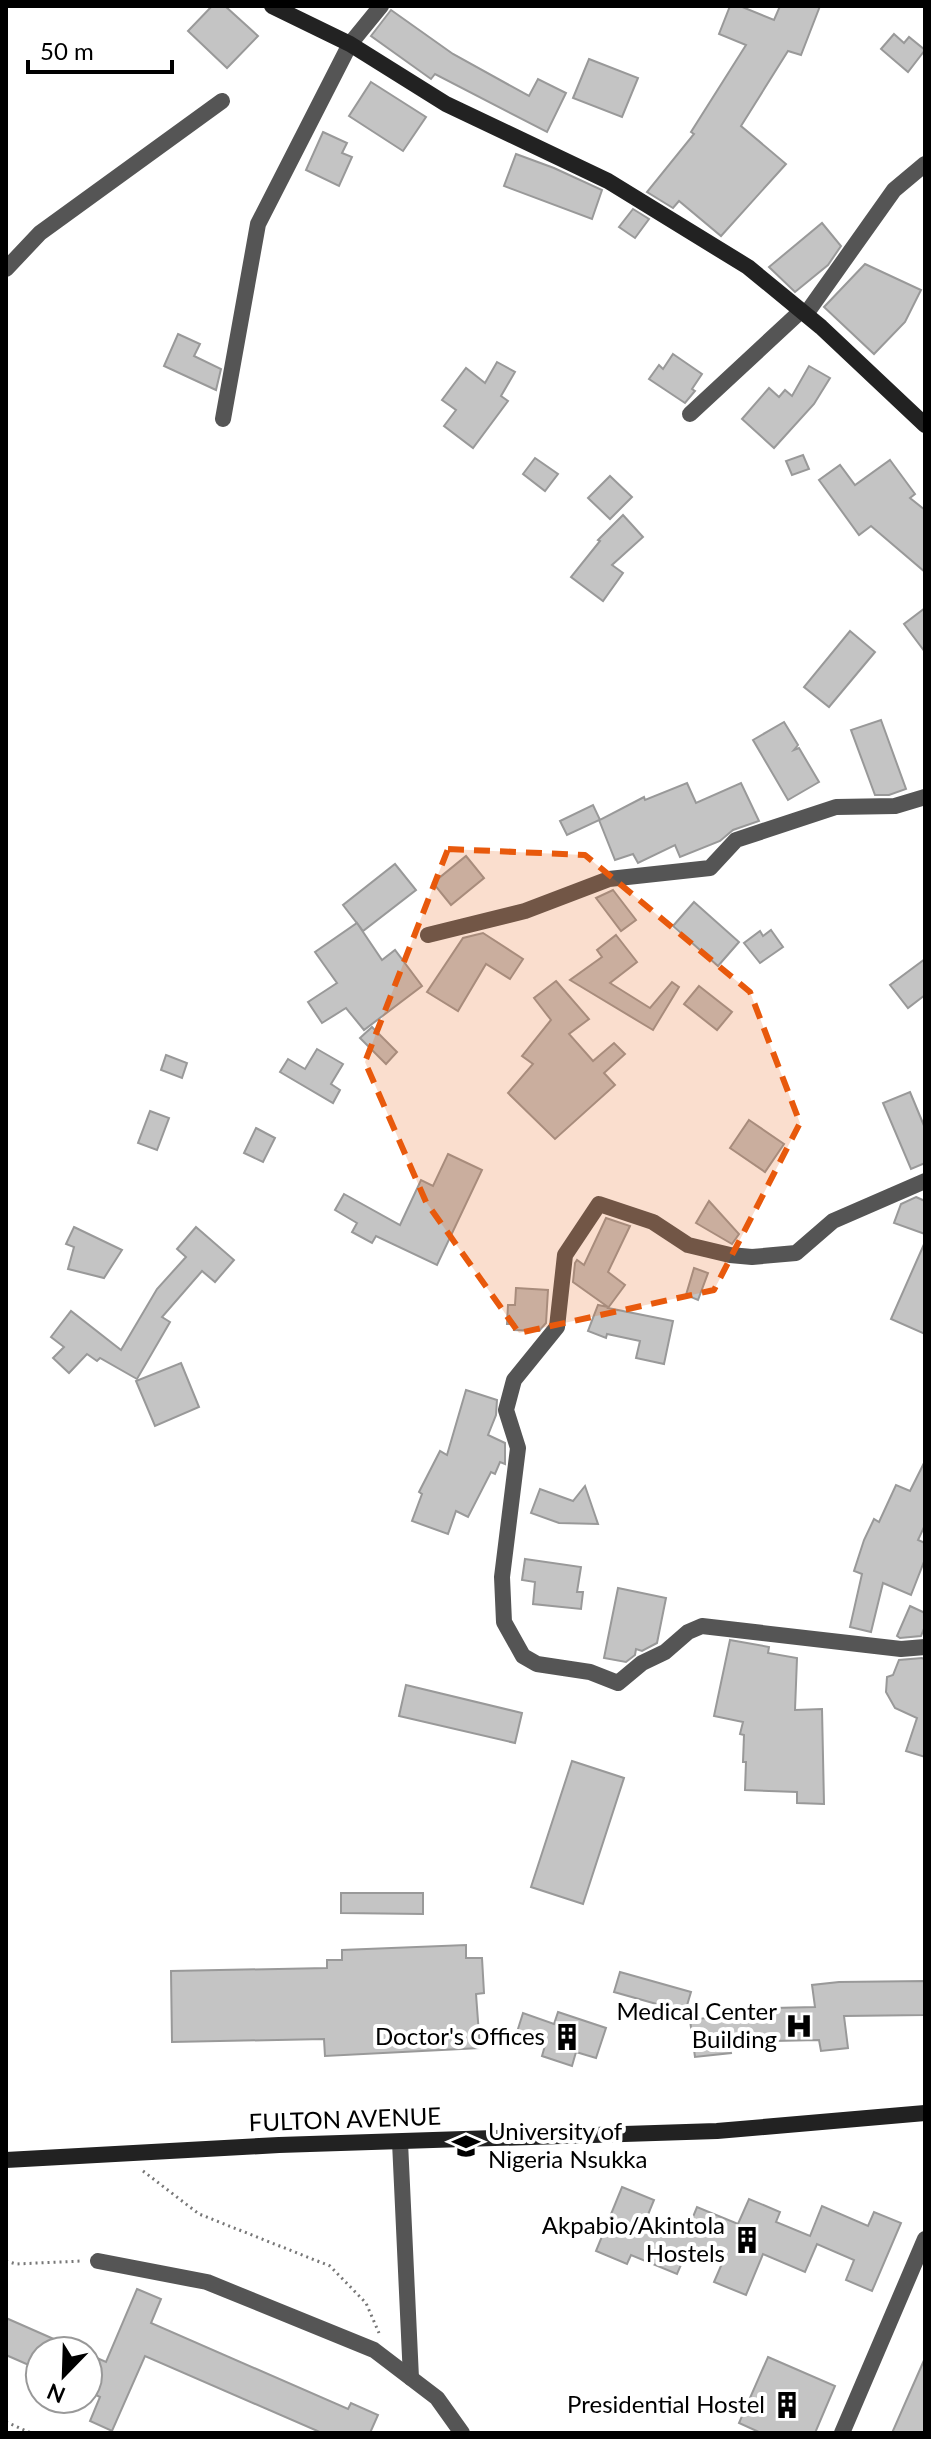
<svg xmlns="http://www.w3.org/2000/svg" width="931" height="2439" font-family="Lato,sans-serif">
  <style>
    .building { fill: #c4c4c4; stroke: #999; stroke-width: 2 }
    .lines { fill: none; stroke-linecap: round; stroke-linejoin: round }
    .path { stroke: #777; stroke-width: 3; stroke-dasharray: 2 4; stroke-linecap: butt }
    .street { stroke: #555; stroke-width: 16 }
    .secondary { stroke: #222; stroke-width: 16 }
    .marked { fill: #e8590c; fill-opacity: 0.2; stroke: #e8590c; stroke-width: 6; stroke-dasharray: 16 10; stroke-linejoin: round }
    .labels { text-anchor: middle; stroke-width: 8; stroke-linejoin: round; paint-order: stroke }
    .poi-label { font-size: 24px; fill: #000; stroke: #fff; text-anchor: end }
    .street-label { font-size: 24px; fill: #000; stroke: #fff }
  </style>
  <rect width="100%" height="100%" fill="#fff"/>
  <g class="building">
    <polygon points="212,6 225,6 258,36 227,68 188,31"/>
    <polygon points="730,6 740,6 774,20 780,6 820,6 801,55 788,51 741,126 786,164 721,236 679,201 673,208 647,192 694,134 691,132 746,45 719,34"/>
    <polygon points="391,10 453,54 529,96 538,79 566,93 547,132 435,74 431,79 371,36"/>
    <polygon points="894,34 904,43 909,37 925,50 908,72 881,49"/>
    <polygon points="589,59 638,78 622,117 573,98"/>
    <polygon points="371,82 426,117 403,151 349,116"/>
    <polygon points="323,132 347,143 342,153 352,157 339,186 306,170"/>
    <polygon points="516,154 554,168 602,190 592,219 504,186"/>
    <polygon points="633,209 649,219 635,238 619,227"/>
    <polygon points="822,223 841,246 828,265 795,292 769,267"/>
    <polygon points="865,264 921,290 905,322 874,354 824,307"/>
    <polygon points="178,334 200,344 194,356 221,369 216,390 164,366"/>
    <polygon points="673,354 702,374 692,389 695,391 685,403 649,379 659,365 663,369"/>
    <polygon points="497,362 515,372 501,396 508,401 473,448 444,426 456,410 442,400 466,368 485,383"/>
    <polygon points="809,366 830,378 814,404 774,448 742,419 769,388 779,397 785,390 792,396"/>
    <polygon points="803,455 809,469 792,475 786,461"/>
    <polygon points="535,458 558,474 545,491 523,474"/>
    <polygon points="890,460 915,494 910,498 925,510 925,572 871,526 859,535 819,480 840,465 855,485"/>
    <polygon points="610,476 632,497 610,519 588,498"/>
    <polygon points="623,515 643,537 612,565 623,573 603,601 571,577 600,541 598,540"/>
    <polygon points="925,608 925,652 904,624"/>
    <polygon points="850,631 875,652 829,707 804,687"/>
    <polygon points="881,720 906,789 889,795 875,795 851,730"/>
    <polygon points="784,722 798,745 794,750 799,748 819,782 788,800 753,740"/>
    <polygon points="687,783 696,803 741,783 759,821 733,830 720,841 680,857 675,845 638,863 633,854 615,860 599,820 567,835 560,821 593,805 600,820 644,797 645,800"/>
    <polygon points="466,856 484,878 451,905 433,883"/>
    <polygon points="395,864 416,890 363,931 343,905"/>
    <polygon points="613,890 636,920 621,931 596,898"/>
    <polygon points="694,902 739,942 718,966 673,926"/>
    <polygon points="357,923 382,960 395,950 422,986 364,1030 346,1008 322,1023 308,1002 337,983 315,952"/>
    <polygon points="771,930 783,947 760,963 744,943 760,931 763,936"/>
    <polygon points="483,933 523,959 510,979 486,964 458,1011 427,992 463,938"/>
    <polygon points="616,935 637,962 610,983 650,1008 672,982 679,987 653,1030 570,980 602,957 597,950"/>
    <polygon points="925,959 925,995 908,1008 890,985"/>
    <polygon points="556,981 589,1019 569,1034 593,1061 614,1043 625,1054 604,1073 615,1085 555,1139 508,1093 533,1064 522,1056 551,1020 534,998"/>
    <polygon points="699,986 732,1012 717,1030 684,1004"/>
    <polygon points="372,1027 397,1052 386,1064 360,1038"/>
    <polygon points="317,1049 343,1064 331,1084 340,1090 333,1103 280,1072 288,1059 305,1069"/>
    <polygon points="166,1055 187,1063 182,1078 161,1070"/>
    <polygon points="910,1092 925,1128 925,1163 911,1169 883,1103"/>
    <polygon points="150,1111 169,1118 157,1150 138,1143"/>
    <polygon points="749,1120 784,1144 765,1172 730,1148"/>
    <polygon points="256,1128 275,1138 263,1162 244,1153"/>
    <polygon points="448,1154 482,1170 437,1265 376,1236 372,1243 352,1232 357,1223 335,1210 344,1194 400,1225 421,1180 433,1186"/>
    <polygon points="916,1197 925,1201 925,1234 894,1223 901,1204"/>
    <polygon points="709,1201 739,1234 732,1244 696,1223"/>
    <polygon points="606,1218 630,1226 608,1272 625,1285 608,1308 673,1321 664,1364 636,1358 640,1341 607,1334 606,1338 588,1331 598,1305 608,1307 573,1282 575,1263 577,1260 584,1265"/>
    <polygon points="74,1227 122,1250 104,1278 68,1269 74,1247 66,1244"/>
    <polygon points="196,1227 234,1260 215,1282 202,1271 162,1317 170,1322 137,1379 100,1358 97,1361 87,1354 69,1373 53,1358 64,1347 51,1337 71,1311 121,1350 157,1289 186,1257 177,1249"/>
    <polygon points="925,1242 925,1334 891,1319"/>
    <polygon points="694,1268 708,1273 698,1300 686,1295"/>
    <polygon points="516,1288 548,1290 546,1323 539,1331 514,1330 515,1324 507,1324 508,1305 515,1305"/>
    <polygon points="181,1363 199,1407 155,1426 136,1381"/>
    <polygon points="466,1390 497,1400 496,1415 488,1435 505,1443 505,1464 500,1462 495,1474 491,1472 468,1517 456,1511 448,1534 412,1521 422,1494 419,1492 440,1451 447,1455"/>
    <polygon points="925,1461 925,1525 918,1540 925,1543 925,1559 911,1595 883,1583 871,1632 850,1627 862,1574 854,1571 864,1540 874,1519 879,1522 896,1485 910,1491"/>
    <polygon points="585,1486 598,1524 559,1523 531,1513 540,1489 573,1501"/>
    <polygon points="525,1559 581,1567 577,1592 583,1592 581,1609 533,1604 535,1582 522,1580"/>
    <polygon points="618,1588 666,1598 657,1643 642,1651 636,1649 635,1655 626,1662 604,1658"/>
    <polygon points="910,1606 925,1613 925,1626 921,1636 900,1638 897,1636"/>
    <polygon points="730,1640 769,1647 768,1653 797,1658 795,1710 822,1709 824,1804 797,1803 797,1792 745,1790 746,1762 743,1762 744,1735 740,1734 743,1722 714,1716"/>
    <polygon points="922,1658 925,1660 925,1757 906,1751 917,1718 895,1708 886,1692 887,1677 893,1675 899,1660"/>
    <polygon points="406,1685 522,1713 515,1743 399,1716"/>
    <polygon points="572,1761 624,1778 583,1904 531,1887"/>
    <polygon points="341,1893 423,1893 423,1914 341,1913"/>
    <polygon points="466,1945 466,1958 482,1958 484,1993 476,1994 480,2048 325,2056 324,2039 172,2042 171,1971 327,1968 327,1960 342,1960 342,1950"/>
    <polygon points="620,1972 691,1992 685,2012 614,1992"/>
    <polygon points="925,1981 925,2015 844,2016 848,2048 821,2051 819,2040 729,2042 731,2053 695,2057 690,2020 737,2014 737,2009 815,2007 812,1985 839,1982"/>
    <polygon points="558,2012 606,2028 596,2058 576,2052 572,2066 542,2056 546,2042 517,2032 523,2013 554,2024"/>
    <polygon points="622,2187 654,2200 647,2217 686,2234 697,2207 738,2224 749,2199 780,2212 776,2222 810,2236 822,2206 868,2226 874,2212 901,2223 872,2291 846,2280 854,2260 817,2244 805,2272 763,2254 746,2295 714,2282 724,2259 690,2244 677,2274 631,2255 627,2264 596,2251"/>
    <polygon points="137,2289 161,2299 151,2323 348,2409 351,2403 378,2415 370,2433 322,2433 145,2356 112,2431 90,2421 100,2397 88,2391 88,2354 106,2362"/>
    <polygon points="6,2318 81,2351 40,2351 40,2370 6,2355"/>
    <polygon points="768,2357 835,2386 815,2433 761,2433 739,2423"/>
    <polygon points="925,2358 925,2433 892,2433"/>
  </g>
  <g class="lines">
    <g class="path">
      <polyline points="143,2171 199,2214 330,2266 366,2303 379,2333"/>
      <polyline points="6,2261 16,2264 82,2261"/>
      <polyline points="6,2422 31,2433"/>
    </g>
    <g class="street">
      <polyline points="6,269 40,233 222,101"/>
      <polyline points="690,414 801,311 806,314 894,190 925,164"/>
      <polyline points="223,419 258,224 350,44 381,6"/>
      <polyline points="428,935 525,911 609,879 710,868 736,840 836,807 895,806 925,797"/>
      <polyline points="925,1181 833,1221 796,1253 752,1257 730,1255 688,1245 653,1222 599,1204 565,1255 557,1327 514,1380 506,1410 518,1448 502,1577 504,1622 523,1656 537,1664 590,1672 618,1683 642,1663 665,1652 688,1632 702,1626 901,1649 925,1647"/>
      <polyline points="400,2142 411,2378"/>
      <polyline points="98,2261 207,2282 374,2350 437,2398 462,2433"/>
      <polyline points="842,2433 925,2239"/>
    </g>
    <g class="secondary">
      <polyline points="272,6 350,44 446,104 608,181 748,267 821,327 925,425"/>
      <polyline points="6,2160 279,2145 717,2131 925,2113"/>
    </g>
  </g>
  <path class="marked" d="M448 849 585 855 750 992 800 1123 714 1290 519 1333 426 1202 365 1062Z"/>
  <defs>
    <g id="hospital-bare" transform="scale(2.16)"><path d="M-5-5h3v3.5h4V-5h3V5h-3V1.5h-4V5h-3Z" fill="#000" stroke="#fff" stroke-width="2.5" paint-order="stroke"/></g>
    <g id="building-bare" transform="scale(2.16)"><path d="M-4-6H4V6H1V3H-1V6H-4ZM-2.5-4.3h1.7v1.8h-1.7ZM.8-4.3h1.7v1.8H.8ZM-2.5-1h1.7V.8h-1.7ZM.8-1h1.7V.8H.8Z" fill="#000" stroke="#fff" stroke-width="2.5" paint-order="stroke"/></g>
    <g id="university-bare" transform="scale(2.16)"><path d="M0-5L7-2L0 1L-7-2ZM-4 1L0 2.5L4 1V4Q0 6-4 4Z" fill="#000" stroke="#fff" stroke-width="2.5" paint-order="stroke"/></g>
  </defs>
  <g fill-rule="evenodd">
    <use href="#hospital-bare" x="799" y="2026"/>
    <use href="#building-bare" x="567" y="2037"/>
    <use href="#university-bare" x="466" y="2146"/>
    <use href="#building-bare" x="747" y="2240"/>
    <use href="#building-bare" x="787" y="2405"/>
  </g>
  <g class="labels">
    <g class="poi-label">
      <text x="777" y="2020">Medical Center<tspan x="777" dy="28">Building</tspan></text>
      <text x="545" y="2045">Doctor's Offices</text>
      <text x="488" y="2140" text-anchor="start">University of<tspan x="488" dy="28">Nigeria Nsukka</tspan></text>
      <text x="725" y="2234">Akpabio/Akintola<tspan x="725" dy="28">Hostels</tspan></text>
      <text x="765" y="2413">Presidential Hostel</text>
    </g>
    <g class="street-label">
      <text transform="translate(345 2120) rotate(-2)" y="8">FULTON AVENUE</text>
    </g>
  </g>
  <rect width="931" height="2439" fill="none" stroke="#000000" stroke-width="16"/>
  <g transform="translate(64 2375) rotate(203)"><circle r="38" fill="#ffffff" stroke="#999999" stroke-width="2"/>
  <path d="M0-6L14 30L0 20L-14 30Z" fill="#000000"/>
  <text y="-12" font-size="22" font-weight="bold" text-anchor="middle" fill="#000000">N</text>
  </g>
  <path d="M28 60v12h144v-12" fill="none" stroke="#000000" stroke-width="4"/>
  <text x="40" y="60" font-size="24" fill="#000000" stroke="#ffffff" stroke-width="6" paint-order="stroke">50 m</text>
</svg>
